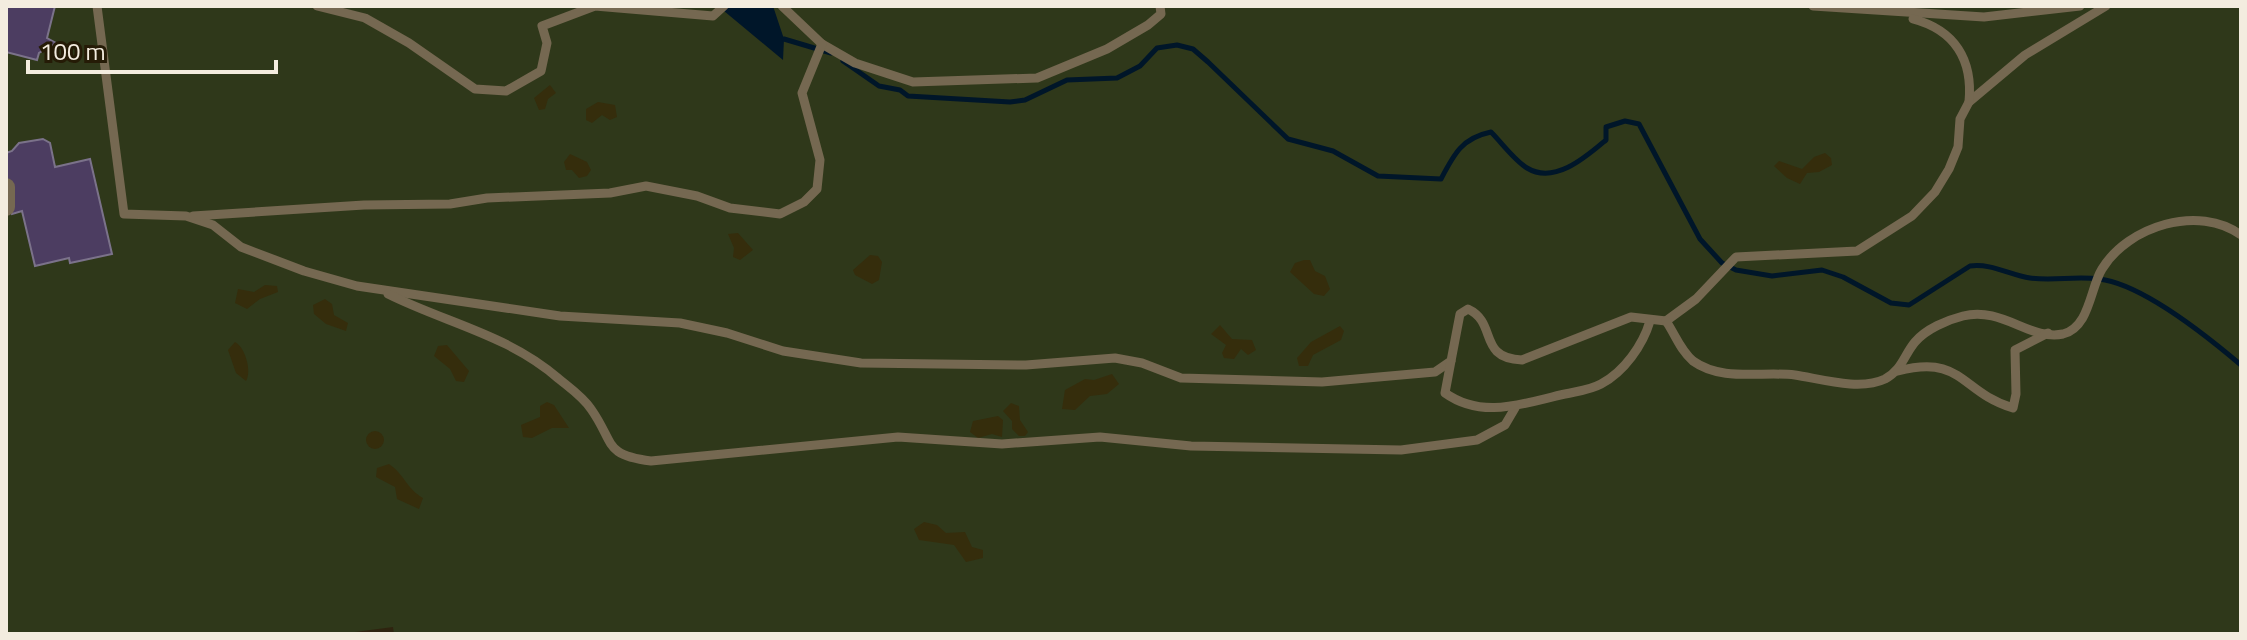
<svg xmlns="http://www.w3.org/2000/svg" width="2247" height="640" font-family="'Titillium Web',sans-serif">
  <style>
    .green { fill: #2f381a }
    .sand { fill: #352d0c }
    .water { fill: #001629 }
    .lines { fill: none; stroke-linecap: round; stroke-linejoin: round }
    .stream { stroke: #001629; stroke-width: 5 }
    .building { fill: #4c3d61; stroke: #7b728a; stroke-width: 2 }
    .lane { stroke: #756851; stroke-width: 9 }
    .street { stroke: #756851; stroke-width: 18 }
  </style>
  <rect width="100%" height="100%" fill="#2f240f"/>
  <polygon class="green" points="6,6 2241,6 2241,634 394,634 393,627 340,634 6,634"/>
  <g class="sand">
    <polygon points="550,85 556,93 548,99 545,109 539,110 534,98"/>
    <polygon points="598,102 615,105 617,117 610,120 602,115 592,123 586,120 586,109"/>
    <polygon points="1825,153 1831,158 1832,165 1819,172 1807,173 1800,184 1787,178 1774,166 1779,161 1802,169 1814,157"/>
    <polygon points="570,154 587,162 591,170 587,176 579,178 572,170 566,170 564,162"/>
    <polygon points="738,233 753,250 740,260 733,257 734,248 728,234"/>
    <polygon points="870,255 878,256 882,262 879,280 872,284 855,275 853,270"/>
    <polygon points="1304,260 1310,260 1315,271 1325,276 1330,289 1324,296 1314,294 1290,272 1295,263"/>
    <polygon points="265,285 277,286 278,292 260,299 247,309 235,303 238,289 254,292"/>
    <polygon points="325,299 332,304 334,315 348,323 346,331 326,324 314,314 313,305"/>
    <polygon points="1220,325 1232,339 1252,340 1256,350 1248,355 1241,349 1234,359 1224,358 1222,353 1226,345 1211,334"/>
    <polygon points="1340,326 1344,331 1341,340 1313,355 1308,366 1299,366 1297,358 1311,342"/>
    <path d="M235 342C245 347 252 371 246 381L236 373 228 350Z"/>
    <polygon points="447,345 469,371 464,382 456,381 450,369 434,356 438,346"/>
    <polygon points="1112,374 1119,384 1107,394 1090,396 1075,410 1062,409 1065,390 1085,379 1094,380"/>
    <polygon points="547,402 554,405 569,428 552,428 532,438 523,437 521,425 540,417 540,406"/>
    <polygon points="1011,403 1019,406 1020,420 1028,432 1025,436 1019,436 1012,429 1012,421 1003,411"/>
    <polygon points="998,416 1003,420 1002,437 992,434 978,438 970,432 973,421"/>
    <circle cx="375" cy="440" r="9"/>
    <path d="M389 464C404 474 407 489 423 498L419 509 397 499 395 487 376 477 377 468Z"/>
    <polygon points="924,522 937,525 946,533 965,532 972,547 983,550 983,558 966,562 954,545 919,540 914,529"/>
  </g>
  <polygon class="water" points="718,6 773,6 784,39 783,60"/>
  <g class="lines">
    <g class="stream">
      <polyline points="784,39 831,53"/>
      <path d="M843 61 879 86 900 90 908 96 1010 102 1025 100 1067 80 1117 78 1140 66 1157 48 1177 45 1193 49 1208 62 1288 139 1333 151 1378 176 1441 179C1454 154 1462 138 1491 132 1502 143 1514 160 1527 168 1555 185 1587 156 1606 140V127L1625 121 1639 124 1700 239 1722 263 1736 270 1772 276 1822 270 1843 277 1891 303 1909 305 1970 266C1991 263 2010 275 2030 278 2053 281 2076 276 2099 279 2143 284 2208 337 2241 365"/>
    </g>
  </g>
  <g class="building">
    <polygon points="6,6 55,6 47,38 56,43 39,53 37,60 6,52"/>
    <polygon points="43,139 50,143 55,167 90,159 112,254 70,263 69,258 35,266 22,211 12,214 6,190 6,153 12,151 19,143"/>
  </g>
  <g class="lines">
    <g class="lane">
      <path d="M97 6 124 214 186 216 213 225 241 247 304 271 357 286 560 316 680 323 727 333 783 351 861 363 1026 365 1115 358 1142 363 1181 378 1322 382 1435 372 1451 361 1460 314 1468 309C1498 323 1477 358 1522 360L1631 317 1666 321 1696 299 1736 257 1857 251 1912 216 1935 192 1949 169 1958 147 1960 119 1969 102 2025 55 2106 6"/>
      <polyline points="317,6 365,18 409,43 475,89 506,91 541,71 547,43 542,26 595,6 713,16 724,6"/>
      <polyline points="782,6 822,44 855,63 913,82 1037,78 1107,49 1148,25 1161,14 1160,6"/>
      <polyline points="1813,6 1984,17 2080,6"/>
      <path d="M1913 19C1955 30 1973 60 1969 102"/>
      <polyline points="193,216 364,205 450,204 487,198 610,193 646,186 697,196 730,208 780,214 804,202 817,189 820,160 802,93 822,44"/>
      <path d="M388 294C446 323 509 335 559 379 570 388 583 397 591 409 615 443 603 455 651 461L898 437 1002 444 1100 437 1191 446 1401 450 1477 440 1505 425 1515 408"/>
      <path d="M1666 321C1675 334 1680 350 1693 361 1722 382 1762 371 1795 375 1821 379 1860 391 1885 379 1902 370 1904 355 1915 342 1926 329 1947 320 1963 316 2002 306 2030 341 2063 334 2090 327 2090 288 2102 269 2128 226 2199 204 2241 235"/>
      <path d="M1451 361 1445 393C1483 420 1524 403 1565 394 1578 391 1590 390 1601 384 1624 372 1643 345 1650 321"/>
      <path d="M1898 371C1963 354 1960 392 2013 408L2016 394 2015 350 2048 333"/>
    </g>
    <polyline class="street" points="6,187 6,207"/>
  </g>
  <rect width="2247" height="640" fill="none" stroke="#f3ecdf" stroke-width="16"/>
  <path d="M28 60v12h248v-12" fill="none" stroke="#f3ecdf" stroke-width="4"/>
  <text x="40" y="60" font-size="24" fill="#f3ecdf" stroke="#251b06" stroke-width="6" paint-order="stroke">100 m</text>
</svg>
